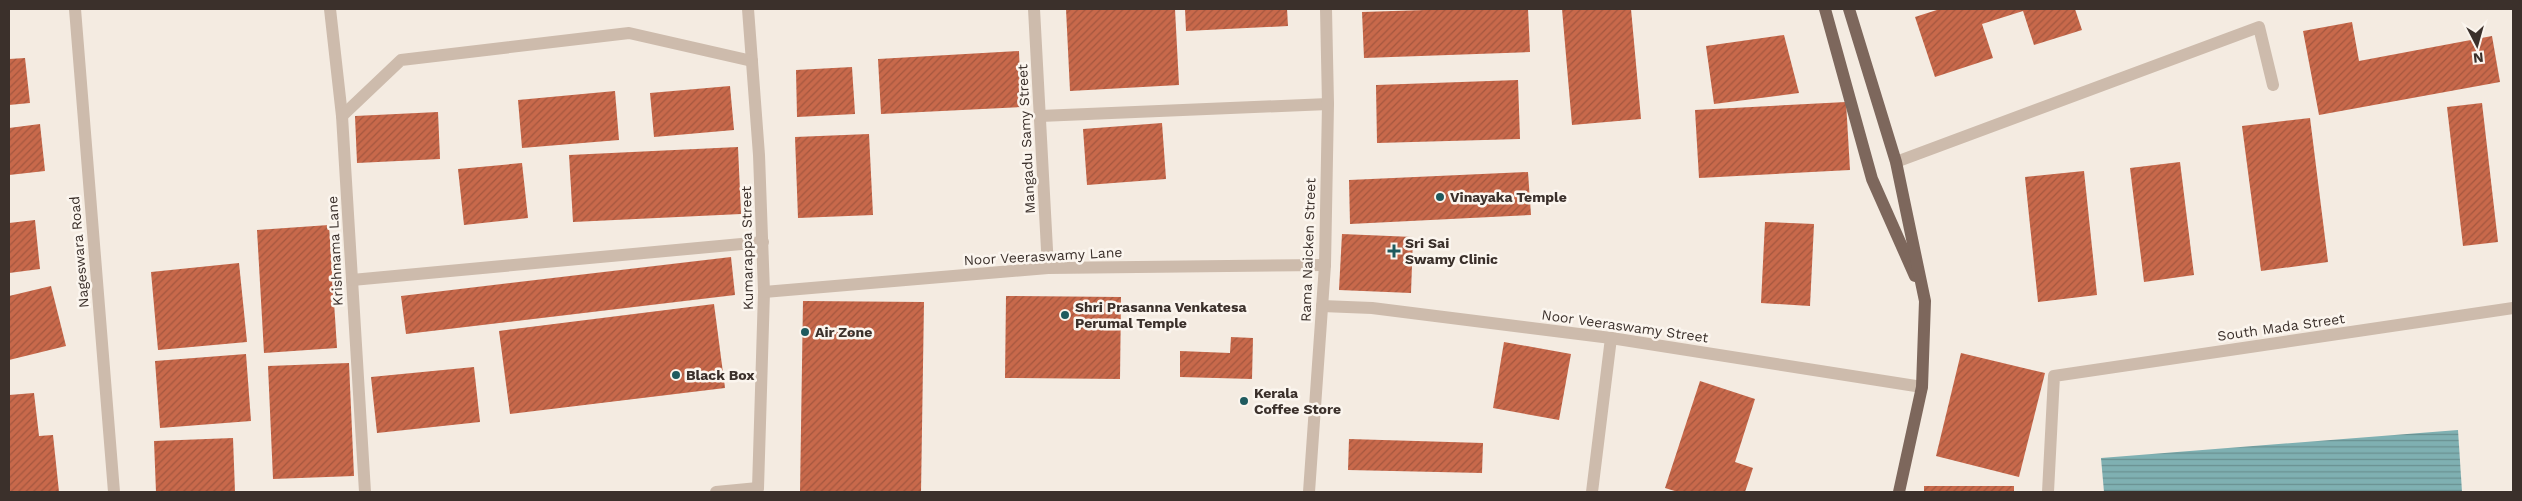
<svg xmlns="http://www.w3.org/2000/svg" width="2522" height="501" font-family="'Work Sans',sans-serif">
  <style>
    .water { fill: url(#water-rules) }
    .building { fill: url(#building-hatch) }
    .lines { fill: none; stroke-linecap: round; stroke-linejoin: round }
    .minor { stroke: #cdbbac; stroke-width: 12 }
    .major { stroke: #7d675c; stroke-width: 12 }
    .poi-dot { fill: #1f5a5e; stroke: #fbf5ee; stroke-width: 2 }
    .labels { text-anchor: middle; stroke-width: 5; stroke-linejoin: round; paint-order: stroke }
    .street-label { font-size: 14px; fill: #3b302b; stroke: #fbf5ee }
    .poi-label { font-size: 14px; font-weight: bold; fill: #3b302b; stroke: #fbf5ee; text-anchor: start }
  </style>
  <defs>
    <pattern id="water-rules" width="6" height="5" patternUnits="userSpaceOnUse" patternTransform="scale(1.25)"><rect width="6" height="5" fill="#7fb0b2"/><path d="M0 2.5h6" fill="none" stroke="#699091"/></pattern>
    <pattern id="building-hatch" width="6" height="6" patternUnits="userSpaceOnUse" patternTransform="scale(1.25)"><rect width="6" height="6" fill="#c8694b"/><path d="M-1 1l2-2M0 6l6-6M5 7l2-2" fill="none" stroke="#a4573f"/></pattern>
  </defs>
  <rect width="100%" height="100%" fill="#f4ebe1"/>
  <polygon class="water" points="2458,430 2462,492 2104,492 2101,458"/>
  <g class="building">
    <polygon points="1066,9 1175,9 1179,85 1070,91"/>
    <polygon points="1185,9 1287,9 1288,26 1186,31"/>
    <polygon points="1457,9 1528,9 1530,52 1364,58 1362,12"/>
    <polygon points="1562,9 1631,9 1641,119 1572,125"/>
    <polygon points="1940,9 2075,9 2082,30 2034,45 2023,11 1982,24 1993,58 1935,77 1915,17"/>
    <polygon points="2352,22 2359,61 2492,36 2500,82 2319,115 2303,31"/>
    <polygon points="1784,35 1799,93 1714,104 1706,46"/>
    <polygon points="1019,51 1021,107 881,114 878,59"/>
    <polygon points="25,58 30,103 9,105 9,59"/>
    <polygon points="852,67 855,114 797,117 796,70"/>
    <polygon points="1518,80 1520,139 1377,143 1376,85"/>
    <polygon points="730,86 734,130 654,137 650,93"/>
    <polygon points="615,91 619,140 522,148 518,100"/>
    <polygon points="1846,102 1850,170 1699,178 1695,110"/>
    <polygon points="2482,103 2498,242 2463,246 2447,107"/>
    <polygon points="438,112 440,159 357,163 355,116"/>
    <polygon points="2310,118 2328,262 2261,271 2242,126"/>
    <polygon points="1162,123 1166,179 1087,185 1083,129"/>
    <polygon points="40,124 45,171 9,175 9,128"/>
    <polygon points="869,134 873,215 798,218 795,137"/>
    <polygon points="738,147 741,214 573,222 569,155"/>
    <polygon points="2180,162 2194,275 2144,282 2130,168"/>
    <polygon points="522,163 528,218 464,225 458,169"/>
    <polygon points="2084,171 2097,295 2038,302 2025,177"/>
    <polygon points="1528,172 1531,215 1350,224 1349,180"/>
    <polygon points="35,220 40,269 9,273 9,223"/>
    <polygon points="1765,222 1814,224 1810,306 1761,303"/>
    <polygon points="329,225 337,348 264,353 257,230"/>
    <polygon points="1342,234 1413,237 1411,293 1339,290"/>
    <polygon points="731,257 735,295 406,334 401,296"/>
    <polygon points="239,263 247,342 158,350 151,272"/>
    <polygon points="51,286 66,346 9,360 9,296"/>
    <polygon points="1006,296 1121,297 1120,379 1005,378"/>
    <polygon points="803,301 924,302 921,492 800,492"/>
    <polygon points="714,304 725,388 510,414 499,331"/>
    <polygon points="1231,337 1253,338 1252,379 1180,377 1180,351 1230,353"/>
    <polygon points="1504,342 1571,354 1559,420 1493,408"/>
    <polygon points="1961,353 2045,373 2019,477 1936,456"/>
    <polygon points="246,354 251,421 160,428 155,361"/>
    <polygon points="349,363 354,476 273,479 268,366"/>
    <polygon points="474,367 480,422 377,433 371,377"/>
    <polygon points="1700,381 1755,399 1735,462 1753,468 1745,492 1678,492 1665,488"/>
    <polygon points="34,393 39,436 53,435 59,492 9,492 9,395"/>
    <polygon points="233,438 235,492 156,492 154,441"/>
    <polygon points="1349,439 1483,443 1482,473 1348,470"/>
    <rect x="1924" y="486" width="90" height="6"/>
  </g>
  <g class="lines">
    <g class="minor">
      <polyline points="75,9 114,492"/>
      <polyline points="330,9 342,116 365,492"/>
      <polyline points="748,9 759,155 764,292 758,488"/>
      <polyline points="1034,9 1048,268"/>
      <polyline points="342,116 401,60 629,33 752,61"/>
      <polyline points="1040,116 1328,104"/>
      <polyline points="1896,162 2259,27 2273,85"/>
      <polyline points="352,280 763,242"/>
      <polyline points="764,292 1048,268 1325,265"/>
      <polyline points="1322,306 1372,308 1611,338 1922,387"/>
      <polyline points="716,492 758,488"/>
      <polyline points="1309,492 1325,265 1328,104 1326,9"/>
      <polyline points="1592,492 1611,338"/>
      <polyline points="2048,492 2054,376 2513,308"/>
    </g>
    <g class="major">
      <polyline points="1825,9 1872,179 1915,276"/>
      <polyline points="1849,9 1896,162 1925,301 1922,387 1899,492"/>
    </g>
  </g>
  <g class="poi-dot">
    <circle cx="1440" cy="197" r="5"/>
    <path d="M1391.5 243.5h5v5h5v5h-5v5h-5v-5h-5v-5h5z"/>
    <circle cx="1065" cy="315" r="5"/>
    <circle cx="805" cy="332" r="5"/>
    <circle cx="676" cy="375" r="5"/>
    <circle cx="1244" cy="401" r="5"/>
  </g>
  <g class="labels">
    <g class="street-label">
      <text transform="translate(1026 139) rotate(-93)" y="5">Mangadu Samy Street</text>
      <text transform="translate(747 248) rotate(-91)" y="5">Kumarappa Street</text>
      <text transform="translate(1308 250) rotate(-88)" y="5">Rama Naicken Street</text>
      <text transform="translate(335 251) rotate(-93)" y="5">Krishnama Lane</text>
      <text transform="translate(79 252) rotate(-95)" y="5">Nageswara Road</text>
      <text transform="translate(1043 256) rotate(-3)" y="5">Noor Veeraswamy Lane</text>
      <text transform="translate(1625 326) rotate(8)" y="5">Noor Veeraswamy Street</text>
      <text transform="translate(2281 327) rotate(-8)" y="5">South Mada Street</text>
    </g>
    <g class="poi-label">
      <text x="1450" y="202">Vinayaka Temple</text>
      <text x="1405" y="248">Sri Sai<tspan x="1405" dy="16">Swamy Clinic</tspan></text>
      <text x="1075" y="312">Shri Prasanna Venkatesa<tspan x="1075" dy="16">Perumal Temple</tspan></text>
      <text x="815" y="337">Air Zone</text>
      <text x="686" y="380">Black Box</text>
      <text x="1254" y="398">Kerala<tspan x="1254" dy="16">Coffee Store</tspan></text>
    </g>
  </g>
  <rect width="2522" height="501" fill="none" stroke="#3b302b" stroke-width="20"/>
  <g transform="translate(2477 45) rotate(174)" stroke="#fbf5ee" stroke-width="4" paint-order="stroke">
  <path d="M0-4L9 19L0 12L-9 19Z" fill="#3b302b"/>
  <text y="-8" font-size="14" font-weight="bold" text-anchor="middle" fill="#3b302b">N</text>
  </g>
</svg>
